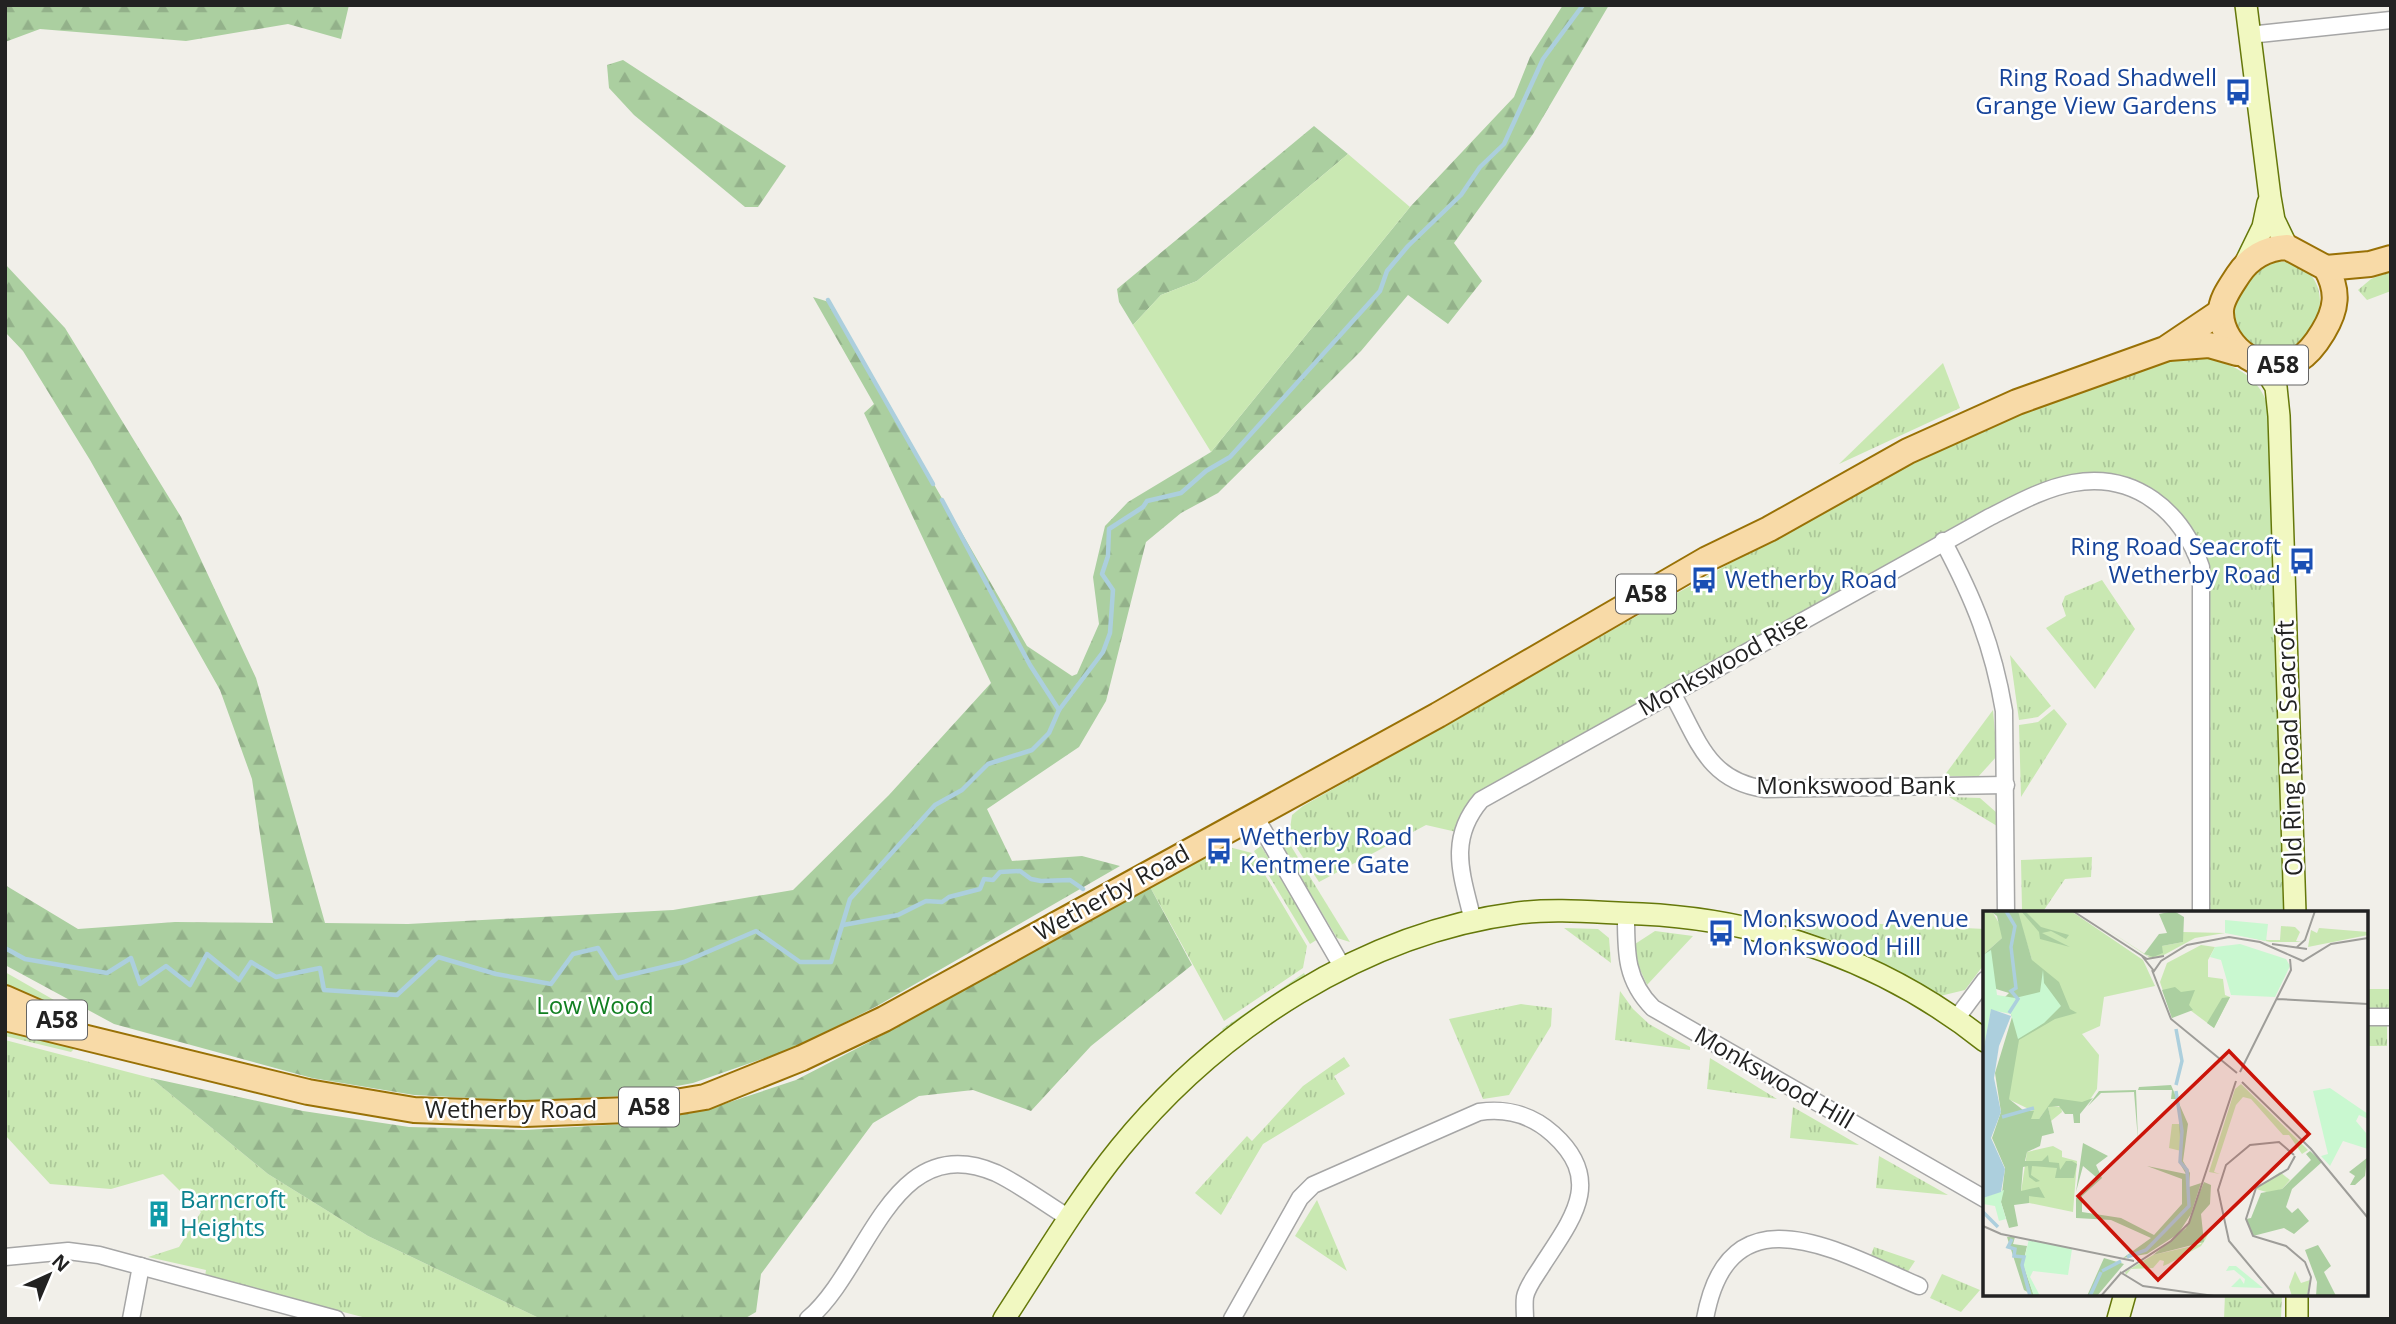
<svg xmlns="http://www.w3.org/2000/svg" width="2396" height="1324" font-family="'Open Sans',sans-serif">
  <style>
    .grass { fill: url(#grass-tufts) }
    .forest { fill: url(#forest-firs) }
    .garden { fill: #c9e8b2 }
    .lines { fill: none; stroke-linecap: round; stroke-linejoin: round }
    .stream { stroke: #accfdd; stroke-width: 4.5 }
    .street-casing { stroke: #a6a6a6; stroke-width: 19 }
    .secondary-casing { stroke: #65780a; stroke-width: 24 }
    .primary-casing { stroke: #997106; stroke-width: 28 }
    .street { stroke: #fff; stroke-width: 16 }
    .secondary { stroke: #f1f8c1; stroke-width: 21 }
    .primary { stroke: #f8daa7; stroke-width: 24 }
    .labels { text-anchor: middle; stroke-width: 5; stroke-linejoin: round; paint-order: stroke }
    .shield { fill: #fff; stroke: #646464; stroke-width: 2 }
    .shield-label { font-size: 23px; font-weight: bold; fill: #222 }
    .transit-label { font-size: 24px; fill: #164399; stroke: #fff; text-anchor: start }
    .street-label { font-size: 24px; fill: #222; stroke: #fff }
    .park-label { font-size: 24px; fill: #117f21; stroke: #fff }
    .culture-label { font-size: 24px; fill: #0d838f; stroke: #fff; text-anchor: start }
    .inset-river { fill: none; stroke: #accfdd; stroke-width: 3.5 }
    .inset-road { fill: none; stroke: #9e9d99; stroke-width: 2 }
    .view { fill: #cb1409; fill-opacity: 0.15; stroke: #cb1409; stroke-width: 3.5 }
    .inset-edge { fill: none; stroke: #222; stroke-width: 3.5 }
  </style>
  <defs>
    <pattern id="grass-tufts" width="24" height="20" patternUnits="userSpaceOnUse" patternTransform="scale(1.75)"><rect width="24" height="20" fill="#c9e8b2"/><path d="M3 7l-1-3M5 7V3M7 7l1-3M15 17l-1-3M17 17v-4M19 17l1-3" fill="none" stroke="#acc799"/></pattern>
    <pattern id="forest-firs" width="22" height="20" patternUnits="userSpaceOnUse" patternTransform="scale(1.75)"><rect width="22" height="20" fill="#abcfa0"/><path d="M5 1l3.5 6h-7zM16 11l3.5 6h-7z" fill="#93b18a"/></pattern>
  </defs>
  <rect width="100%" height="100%" fill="#f1efe9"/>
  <g class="grass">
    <path d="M2276 261C2342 263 2325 345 2282 355 2274 357 2262 354 2254 353 2248 344 2234 331 2232 321 2228 297 2256 267 2276 261Z"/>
    <polygon points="2391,271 2391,291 2367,300 2358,290 2371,279"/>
    <path d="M2186 354C2222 360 2258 369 2269 409L2286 913H2201L2203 599 2188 534 2122 485 2048 491 1498 789 1461 833 1426 825 1319 882 1289 836 1292 815 1303 806 1908 462 2050 402Z"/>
    <polygon points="1943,363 1960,408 1839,464"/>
    <polygon points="2102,580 2135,629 2095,689 2046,628 2066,616 2062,604 2065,596"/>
    <polygon points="2010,655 2051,706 2038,717 2019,720"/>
    <polygon points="2054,709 2067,724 2021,797 2019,725 2038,722"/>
    <polygon points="1993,710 1997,756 1978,777 1944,776"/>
    <polygon points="1949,797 1980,798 1997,813 1997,826"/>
    <polygon points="1286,838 1350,942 1337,938 1279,842"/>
    <polygon points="1261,846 1318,939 1310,944 1254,851"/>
    <polygon points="1229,847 1252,853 1307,946 1303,968 1224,1021 1149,885 1206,854 1209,858"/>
    <polygon points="2092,857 2091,877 2065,879 2042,913 2025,913 2022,910 2021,860"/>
    <polygon points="1776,919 1985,929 1985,963 1965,990 1940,996 1865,955"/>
    <polygon points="1564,928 1598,929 1609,938 1611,963"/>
    <polygon points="1655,931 1693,936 1647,985 1638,965 1635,944"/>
    <polygon points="5,972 82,1016 5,989"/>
    <polygon points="1304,973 1308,980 1226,1035 1222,1029"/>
    <rect x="2366" y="989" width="24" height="20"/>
    <polygon points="1620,991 1633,1009 1649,1024 1690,1047 1690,1050 1615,1040"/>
    <polygon points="1521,1004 1552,1008 1551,1026 1509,1095 1483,1099 1449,1019"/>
    <rect x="2366" y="1026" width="21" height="20"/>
    <polygon points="5,1027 73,1046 74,1049 71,1052 5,1036"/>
    <polygon points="5,1040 151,1078 268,1174 368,1236 541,1319 370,1319 205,1276 206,1270 148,1257 179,1247 201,1212 163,1174 111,1189 50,1184 5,1135"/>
    <polygon points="1344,1057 1350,1066 1334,1076 1345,1094 1263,1144 1221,1215 1195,1193 1247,1136 1252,1141 1303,1086"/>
    <polygon points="1710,1058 1777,1099 1707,1089"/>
    <polygon points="1793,1107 1859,1145 1790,1138"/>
    <polygon points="1879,1156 1948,1195 1876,1188"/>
    <polygon points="1317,1200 1347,1271 1295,1236"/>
    <polygon points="1874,1247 1915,1261 1907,1273 1870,1258"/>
    <polygon points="1942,1274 1980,1290 1961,1312 1930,1298"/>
    <polygon points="2225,1294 2282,1294 2281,1319 2224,1319"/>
  </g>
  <g class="forest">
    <polygon points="5,5 349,5 341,39 288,24 186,41 40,29 5,42"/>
    <polygon points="1563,5 1609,5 1533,134 1454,243 1482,281 1448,324 1408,295 1361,351 1218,493 1181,513 1146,542 1106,701 1079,747 987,809 1012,861 1082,856 1120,866 877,1006 796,1047 693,1083 624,1096 522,1101 414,1095 312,1078 114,1024 5,965 5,885 78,929 175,922 273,923 252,779 220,690 90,460 23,351 5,332 5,264 65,328 181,517 256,678 325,923 408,924 673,910 793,890 889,795 991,683 864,413 874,404 813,297 829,302 1027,646 1072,676 1077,674 1099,624 1093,577 1105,526 1128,502 1211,452 1410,207 1514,97 1530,57"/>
    <polygon points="623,60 786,166 758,207 745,207 634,115 609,88 607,65"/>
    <polygon points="1314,126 1348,154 1197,281 1161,295 1133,325 1119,302 1117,289"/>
    <polygon points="1149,885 1192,965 1091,1046 1031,1111 973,1090 919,1096 873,1123 761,1274 756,1312 744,1319 541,1319 368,1236 268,1174 151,1078 303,1111 409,1127 525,1130 641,1123 721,1105 796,1080 877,1038"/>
  </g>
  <polygon class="garden" points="1348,154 1410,207 1211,452 1133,325 1161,295 1197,281"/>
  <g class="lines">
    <g class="stream">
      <polyline points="828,300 933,484"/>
      <polyline points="942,500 1030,665 1059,710"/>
      <polyline points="843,925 898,915 926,901 942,902 949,897 980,889 984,879 993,880 1000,872 1020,871 1031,879 1041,881 1070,880 1083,889"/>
      <polyline points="5,948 25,959 107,973 131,958 140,984 166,966 190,985 207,954 239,980 251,962 276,977 320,968 324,990 397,995 438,957 496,974 551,984 573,954 598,948 617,978 684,962 756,931 800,962 831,962 850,899 935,805 962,790 988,764 1032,750 1049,733 1059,710 1103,652 1110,633 1113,590 1102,574 1108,556 1109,529 1143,507 1147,501 1181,493 1206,471 1230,457 1380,291 1387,271 1408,246 1461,195 1480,167 1504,144 1543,59 1583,5"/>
    </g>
    <g class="street-casing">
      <g id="street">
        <polyline points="2249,35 2391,20"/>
        <path d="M1943 541C1974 599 1993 646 2004 711L2006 913"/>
        <path d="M1672 693C1698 739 1707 781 1765 789L2006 785"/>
        <polyline points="1255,816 1343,968"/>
        <path d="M1626 914C1626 951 1625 980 1653 1008L1985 1199"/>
        <path d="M1473 921C1462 875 1447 840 1481 800L1988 518C2014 505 2044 488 2073 483 2135 472 2182 511 2201 567V913"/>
        <polyline points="2366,1017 2391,1017"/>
        <polyline points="1956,1019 1985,980"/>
        <polyline points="5,1257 68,1251 99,1255 336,1319"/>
        <polyline points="131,1319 141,1266"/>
        <path d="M808 1319C869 1268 891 1128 996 1173 1021 1185 1046 1204 1069 1218"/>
        <path d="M1232 1319 1300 1198 1313 1185 1479 1112C1506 1108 1532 1115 1553 1134 1604 1180 1573 1218 1543 1264 1537 1274 1527 1286 1525 1297 1524 1304 1525 1312 1525 1319"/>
        <path d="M1705 1319C1729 1185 1839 1252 1919 1286"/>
      </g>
    </g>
    <g class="secondary-casing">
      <g id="secondary">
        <polyline points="2246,5 2270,197 2274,220 2287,247"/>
        <polyline points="2244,266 2263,227 2268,203"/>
        <polyline points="2261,363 2276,387 2279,416 2295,913"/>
        <path d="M1004 1319C1042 1261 1077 1201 1120 1148 1218 1028 1364 933 1518 913 1559 908 1601 913 1642 914 1767 920 1887 963 1985 1041"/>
        <polyline points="2118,1319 2125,1294"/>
        <polyline points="2297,1319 2297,1294"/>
      </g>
    </g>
    <g class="primary-casing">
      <g id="primary">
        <path d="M2287 247 2326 268C2339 291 2337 309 2323 332 2317 342 2308 354 2298 360 2266 379 2222 349 2221 313 2220 300 2231 286 2238 275 2249 258 2266 248 2287 247Z"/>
        <polyline points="2326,268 2370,264 2391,258"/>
        <polyline points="2169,348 2209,345 2237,353"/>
        <polyline points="5,998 46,1016"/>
        <polyline points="5,1018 308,1092 414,1110 525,1114 628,1110 705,1097 802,1058 884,1019 1438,715 1707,559 1769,529 1908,451 2017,402 2165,349 2220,312"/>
      </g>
    </g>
    <use href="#street" class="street"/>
    <use href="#secondary" class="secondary"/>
    <use href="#primary" class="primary"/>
  </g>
  <defs>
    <g id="bus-bare" transform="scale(2.1)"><path d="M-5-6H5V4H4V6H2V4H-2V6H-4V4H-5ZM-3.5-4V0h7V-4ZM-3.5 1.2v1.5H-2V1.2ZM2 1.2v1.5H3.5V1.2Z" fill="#1a4fb4" stroke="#fff" stroke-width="2.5" paint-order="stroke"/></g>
    <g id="building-bare" transform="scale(2.1)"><path d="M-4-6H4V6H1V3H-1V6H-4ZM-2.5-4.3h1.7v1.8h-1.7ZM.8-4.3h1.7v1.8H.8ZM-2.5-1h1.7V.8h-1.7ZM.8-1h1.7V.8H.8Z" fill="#0f9aa8" stroke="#fff" stroke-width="2.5" paint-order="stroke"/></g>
  </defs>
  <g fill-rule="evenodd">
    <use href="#bus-bare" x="2238" y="92"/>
    <use href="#bus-bare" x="2302" y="561"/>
    <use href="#bus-bare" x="1704" y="580"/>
    <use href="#bus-bare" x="1219" y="851"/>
    <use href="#bus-bare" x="1721" y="933"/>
    <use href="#building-bare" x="159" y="1214"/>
  </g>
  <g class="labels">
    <g class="shield">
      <rect x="2248" y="345.5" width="60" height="39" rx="5"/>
      <rect x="1616" y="574.5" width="60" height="39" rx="5"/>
      <rect x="27" y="1000.5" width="60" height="39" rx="5"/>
      <rect x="619" y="1087.5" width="60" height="39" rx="5"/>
    </g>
    <g class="shield-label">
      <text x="2278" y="373">A58</text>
      <text x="1646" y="602">A58</text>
      <text x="57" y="1028">A58</text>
      <text x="649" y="1115">A58</text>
    </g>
    <g class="transit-label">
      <text x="2217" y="86" text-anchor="end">Ring Road Shadwell<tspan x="2217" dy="28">Grange View Gardens</tspan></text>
      <text x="2281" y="555" text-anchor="end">Ring Road Seacroft<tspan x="2281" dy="28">Wetherby Road</tspan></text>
      <text x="1725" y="588">Wetherby Road</text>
      <text x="1240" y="845">Wetherby Road<tspan x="1240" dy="28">Kentmere Gate</tspan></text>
      <text x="1742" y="927">Monkswood Avenue<tspan x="1742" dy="28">Monkswood Hill</tspan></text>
    </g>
    <g class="street-label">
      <text transform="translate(1723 664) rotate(-29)" y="8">Monkswood Rise</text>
      <text transform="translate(2290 748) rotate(-92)" y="8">Old Ring Road Seacroft</text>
      <text x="1856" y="794">Monkswood Bank</text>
      <text transform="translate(1112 893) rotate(-29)" y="8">Wetherby Road</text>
      <text transform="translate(1774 1078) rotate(30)" y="8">Monkswood Hill</text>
      <text x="511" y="1118">Wetherby Road</text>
    </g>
    <g class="park-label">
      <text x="595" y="1014">Low Wood</text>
    </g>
    <g class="culture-label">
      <text x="180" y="1208">Barncroft<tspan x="180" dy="28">Heights</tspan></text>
    </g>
  </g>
  <g transform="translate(1983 911)">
    <rect width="385" height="385" fill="#f1efe9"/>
    <path d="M0 0 10 2 19 17V27L0 44ZM34 0H88L160 49 172 75 121 86 117 115 99 123 116 144 114 178 102 196 81 190 69 195 78 196 79 201 68 210 65 196 56 208H47L50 200 25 188 49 49ZM249 12 284 29H297L298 15 312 16 317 21 313 30 319 31H287L247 22ZM122 17 165 45 179 42V35L200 31V21L242 22 212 27 179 45 167 47ZM336 17 385 21V24L325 36 328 19 334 22ZM218 34 232 36 225 49V66L240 68 242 84 247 86 231 117 203 96 189 107 177 71 184 52ZM258 173 325 239 319 243 306 224H300L268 188 260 186 253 194 231 261 237 263 226 261 252 178ZM70 235 79 240V246L94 250 90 301 46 292V285L38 281 44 241ZM297 261 307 269 299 278 287 282 273 278ZM222 322 225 323 222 329 218 335 185 353 180 355 181 350 177 349 170 357 148 358 143 364 142 361 170 344 218 333ZM312 360 318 372 327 369 324 385H309L306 376Z" fill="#c9e8b2"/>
    <path d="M7 0H35L49 49 76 71 87 98 94 102 72 108 36 129 26 188 40 199 51 200 48 208H56L71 187 99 191 110 187 97 203V212H91L90 203H82L76 195 65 196 71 222 59 225 57 235 44 241 42 250H59L65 244 66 251 76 252 77 259 83 250H89L94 253 91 267H72L74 257 49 255 48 264 57 270 53 271 46 266 45 255 40 256 38 280 56 276 62 287 46 285V292L31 294 35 315 26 317 18 291 22 257 9 227 18 201 12 162 29 106 22 86 26 82 13 78 0 103V44L19 27 14 5ZM38 0H42L58 16 86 24 83 28 68 20 59 22 87 36 57 28 56 21ZM191 0 201 6 200 31 179 35 180 42 170 46 161 43 176 23 184 22 176 3ZM192 76 198 81 212 79 206 94 210 99 189 107 179 79ZM247 86 231 117 224 112 239 87ZM188 174 205 213 200 250 207 262 206 276 218 272 208 303 195 323 164 343 140 347 168 327 128 309 93 307V287L113 266 100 255 93 281 100 232 125 245 113 254 119 267 99 285V301L138 307 171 324 199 293V268L164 255 203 263 196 251V200L193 188H188L189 179H155L156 176ZM153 179 155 229 151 181 118 182 105 195 116 180ZM327 240 339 251 309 278 303 296 309 302 315 297 326 310 311 323 301 317 270 325 263 308 268 307 278 282 299 278 328 249 323 243ZM384 247 382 265 372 274H367L372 265 366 261ZM221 271 228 274 227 293 218 303 221 331 170 344 203 317ZM24 326H32L30 333 44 335 40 353 51 385 41 379ZM335 334 348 355 341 361 353 385H333L334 371 322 339ZM121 347 141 353 114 385H104Z" fill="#abcfa0"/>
    <path d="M242 9 285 13 283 30 242 22ZM257 33 303 48 307 55 292 86 248 84 238 49 227 46 232 36ZM8 39 14 84 32 87 57 81 60 59 61 72 78 95 61 112 35 128 28 103 8 99 0 141V44ZM347 177 385 203V208L376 204 373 210 383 222 385 238 360 230 347 255 338 245 345 243 330 180ZM21 279 18 291 23 308 16 310 12 295 0 293V287ZM46 328 89 338 85 364 50 360 47 366 57 385H51L40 353ZM246 355H253L280 377 248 376 257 367 261 373 262 368 251 359 243 360Z" fill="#c9f8d0"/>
    <path d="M189 213H196L198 240 186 237Z" fill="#c9e8b2"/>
    <path d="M8 98 28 105 16 135 11 167 18 201 8 227 22 258 18 281 0 287V141Z" fill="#accfdd"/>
    <path class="inset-river" d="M23 0 32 15 28 36 33 77 28 80 35 88 26 102M193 174 199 150 193 118M19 206 51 197M0 301 15 316M29 328 25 336 32 338 31 345 41 346 39 354 47 385M144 346 163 339 206 295 204 259 197 251 199 220 193 180M119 360 138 350M107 385 118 361"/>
    <path class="inset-road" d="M90 0 164 48 181 45M289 33 324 38M313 37 322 29 332 0M159 45 171 60 178 50 204 34 246 26 277 31 320 50 348 33 385 27M169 59 188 108 254 162M294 88 385 93M257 161 308 59 307 48M259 171 328 238 385 307M310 249 312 245 305 258 273 277 263 308 270 325 303 335 322 351 328 366 325 385M0 315 18 323 151 350M137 361 160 375 231 385M118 385 137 363 188 330 206 312 253 170M292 385 246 330 235 279 243 254 267 234 296 231 311 244"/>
    <path class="view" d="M246 140 326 223 175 369 95 285Z"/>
    <rect width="385" height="385" class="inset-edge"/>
  </g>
  <rect width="2396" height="1324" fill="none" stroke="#222222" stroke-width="14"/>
  <g transform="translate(49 1275) rotate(44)" stroke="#ffffff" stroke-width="5" paint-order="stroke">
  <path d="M0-5L12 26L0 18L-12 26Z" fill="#222222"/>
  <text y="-10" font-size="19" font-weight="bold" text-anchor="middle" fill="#222222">N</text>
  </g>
</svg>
